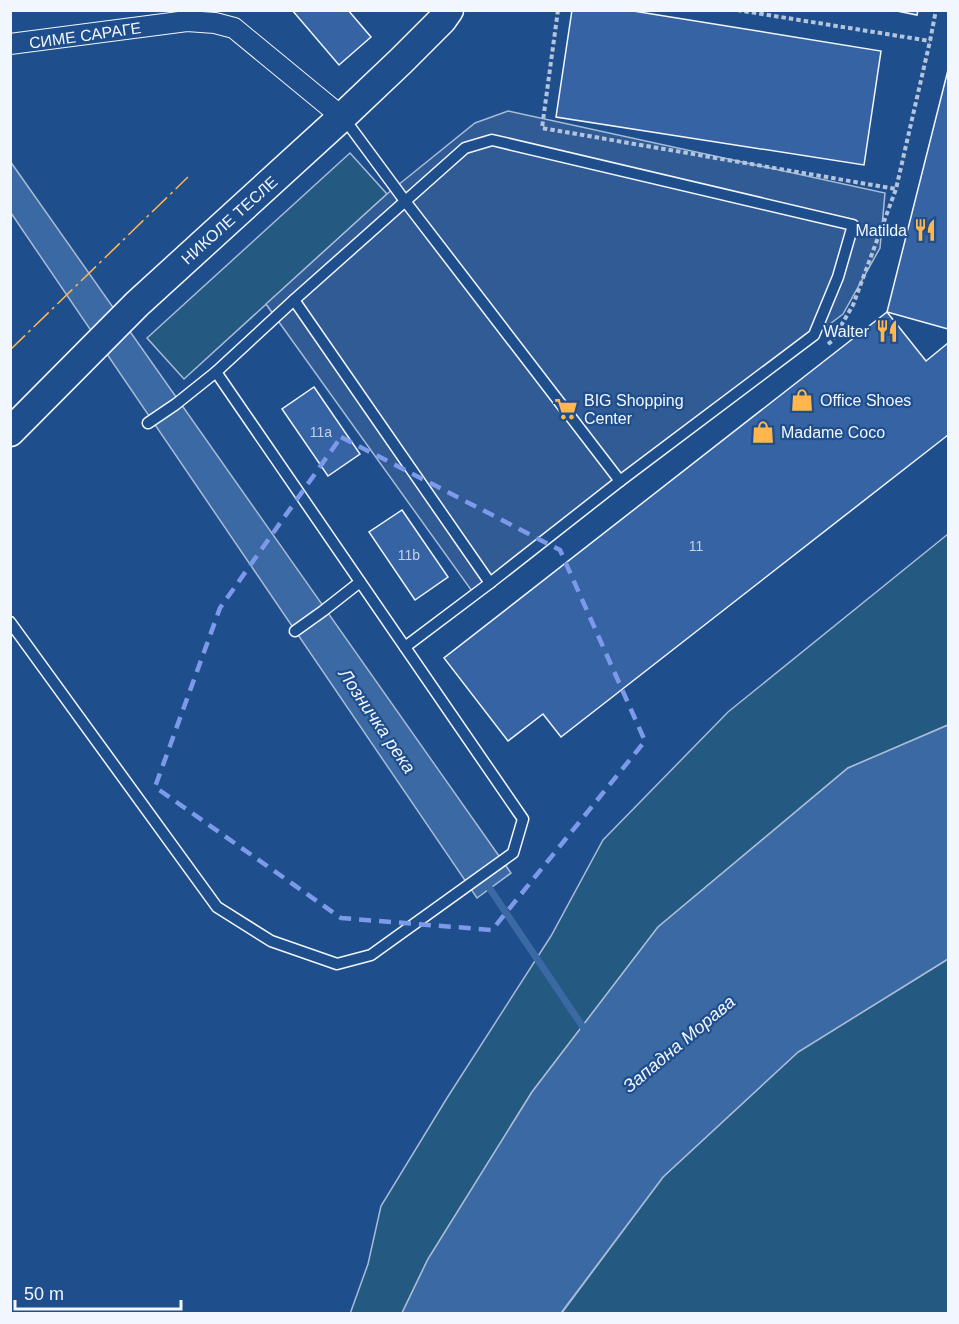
<svg xmlns="http://www.w3.org/2000/svg" width="959" height="1324" font-family="Helvetica,sans-serif">
  <style>
    .green { fill: #245a82; stroke: #a8bbd7; stroke-width: 1.5 }
    .parking { fill: #305b95; stroke: #a8bbd7; stroke-width: 1.5 }
    .water { fill: #3b69a3; stroke: #a8bbd7; stroke-width: 1.5 }
    .lines { fill: none; stroke-linecap: round; stroke-linejoin: round }
    .stream { stroke: #3b69a3; stroke-width: 7 }
    .building { fill: #3563a3; stroke: #f2f6ff; stroke-width: 1.5 }
    .lane-casing { stroke: #f2f6ff; stroke-width: 13 }
    .street-casing { stroke: #f2f6ff; stroke-width: 22 }
    .secondary-casing { stroke: #f2f6ff; stroke-width: 31 }
    .path { stroke: #b3c4dc; stroke-width: 4; stroke-dasharray: 4.5 3; stroke-linecap: butt }
    .lane { stroke: #1f4e8c; stroke-width: 10 }
    .street { stroke: #1f4e8c; stroke-width: 20 }
    .secondary { stroke: #1f4e8c; stroke-width: 28 }
    .power { stroke: #ffb74d; stroke-width: 1.5; stroke-dasharray: 21 4.5 3 4.5; stroke-linecap: butt }
    .marked { fill: none; stroke: #7d9aea; stroke-width: 4.5; stroke-dasharray: 12 8; stroke-linejoin: round }
    .labels { text-anchor: middle; stroke-width: 4.5; stroke-linejoin: round; paint-order: stroke }
    .number-label { font-size: 14px; fill: #c3d1e8 }
    .street-label { font-size: 16px; fill: #f2f6ff; stroke: #1f4e8c }
    .poi-label { font-size: 16px; fill: #f2f6ff; stroke: #1f4e8c; text-anchor: start }
    .water-label { font-size: 18px; font-style: italic; fill: #f2f6ff; stroke: #1f4e8c }
  </style>
  <rect width="100%" height="100%" fill="#1f4e8c"/>
  <g class="green">
    <polygon points="350,153 387,194 184,379 147,338"/>
    <polygon points="948,534 948,725 848,768 658,927 532,1092 428,1259 402,1313 350,1314 368,1264 381,1206 447,1098 551,936 603,840 728,712"/>
    <polygon points="948,959 948,1313 561,1314 663,1177 798,1052"/>
  </g>
  <polygon class="parking" points="508,111 885,193 880,248 843,314 474,594 266,304 387,194 475,123"/>
  <g class="water">
    <polygon points="10,161 511,873 477,898 11,213"/>
    <polygon points="948,725 948,959 798,1052 663,1177 561,1313 402,1313 428,1259 532,1092 658,927 848,768"/>
  </g>
  <g class="lines">
    <polyline class="stream" points="486,883 587,1033"/>
  </g>
  <g class="building">
    <polygon points="292,10 348,10 371,37 339,65"/>
    <polygon points="572,10 627,10 881,51 864,165 556,117"/>
    <polygon points="892,10 918,10 917,15"/>
    <polygon points="948,70 948,329 887,312"/>
    <polygon points="887,312 926,361 948,343 948,435 561,737 543,714 508,741 444,658"/>
    <polygon points="314,387 360,454 328,476 282,409"/>
    <polygon points="402,510 448,577 415,600 369,532"/>
  </g>
  <g class="lines">
    <g class="lane-casing">
      <g id="lane">
        <polyline points="343,117 405,201 620,481"/>
        <polyline points="294,300 490,583"/>
        <polyline points="148,423 176,404 216,372 294,300 465,148 492,140 853,225 838,277 814,335 620,481 490,583 405,647"/>
        <polyline points="10,622 217,907 271,941 337,964 371,955 513,853 523,819 216,372"/>
        <polyline points="295,631 323,611 360,582"/>
      </g>
    </g>
    <g class="street-casing">
      <polyline id="street" points="10,44 187,21 215,23 234,28 342,117"/>
    </g>
    <g class="secondary-casing">
      <polyline id="secondary" points="10,432 137,304 342,117 401,61 442,20 449,10"/>
    </g>
    <g class="path">
      <polyline points="558,10 542,128 896,189"/>
      <polyline points="737,10 930,41"/>
      <polyline points="828,344 832,341 853,305 896,189 930,41 936,10"/>
    </g>
    <use href="#lane" class="lane"/>
    <use href="#street" class="street"/>
    <use href="#secondary" class="secondary"/>
    <polyline class="power" points="10,350 188,177"/>
  </g>
  <path class="marked" d="M341 437 560 550 645 741 492 930 341 918 155 787 220 608Z"/>
  <defs>
    <g id="restaurant-bare" transform="scale(1.8)"><path d="M-5-6h1v4h1v-4h1v4h1v-4h1v5L-1.5 .5V6h-2V.5L-5-1ZM5-6V6H3V1.5H1.5Q1.5-4 5-6Z" fill="#ffb74d" stroke="#1f4e8c" stroke-width="2.5" paint-order="stroke"/></g>
    <g id="shop-bare" transform="scale(1.8)"><path d="M-5-2.5h2.3a2.7 3.5 0 0 1 5.4 0H5L5.5 6h-11ZM-1.5-2.5h3a1.5 2.3 0 0 0-3 0Z" fill="#ffb74d" stroke="#1f4e8c" stroke-width="2.5" paint-order="stroke"/></g>
    <g id="supermarket-bare" transform="scale(1.8)"><path d="M-6-5.5h2.5l.6 2H6L4.5 2H-2.5L-4.4-4H-6ZM-1.5 3.2a1.3 1.3 0 1 0 .1 0ZM3 3.2a1.3 1.3 0 1 0 .1 0Z" fill="#ffb74d" stroke="#1f4e8c" stroke-width="2.5" paint-order="stroke"/></g>
  </defs>
  <g fill-rule="evenodd">
    <use href="#restaurant-bare" x="925" y="230"/>
    <use href="#restaurant-bare" x="887" y="331"/>
    <use href="#shop-bare" x="802" y="400"/>
    <use href="#supermarket-bare" x="566" y="409"/>
    <use href="#shop-bare" x="763" y="432"/>
  </g>
  <g class="labels">
    <g class="number-label">
      <text x="321" y="437">11a</text>
      <text x="696" y="551">11</text>
      <text x="409" y="560">11b</text>
    </g>
    <g class="street-label">
      <text transform="translate(85 35) rotate(-8)" y="6">СИМЕ САРАГЕ</text>
      <text transform="translate(229 220) rotate(-42)" y="6">НИКОЛЕ ТЕСЛЕ</text>
    </g>
    <g class="poi-label">
      <text x="907" y="236" text-anchor="end">Matilda</text>
      <text x="869" y="337" text-anchor="end">Walter</text>
      <text x="584" y="406">BIG Shopping<tspan x="584" dy="18">Center</tspan></text>
      <text x="820" y="406">Office Shoes</text>
      <text x="781" y="438">Madame Coco</text>
    </g>
    <g class="water-label">
      <text transform="translate(377 721) rotate(56)" y="6">Лозничка река</text>
      <text transform="translate(679 1044) rotate(-40)" y="6">Западна Морава</text>
    </g>
  </g>
  <rect width="959" height="1324" fill="none" stroke="#f2f6ff" stroke-width="24"/>
  <path d="M15 1300v9h166v-9" fill="none" stroke="#f2f6ff" stroke-width="3"/>
  <text x="24" y="1300" font-size="18" fill="#f2f6ff" stroke="#1f4e8c" stroke-width="4.5" paint-order="stroke">50 m</text>
</svg>
